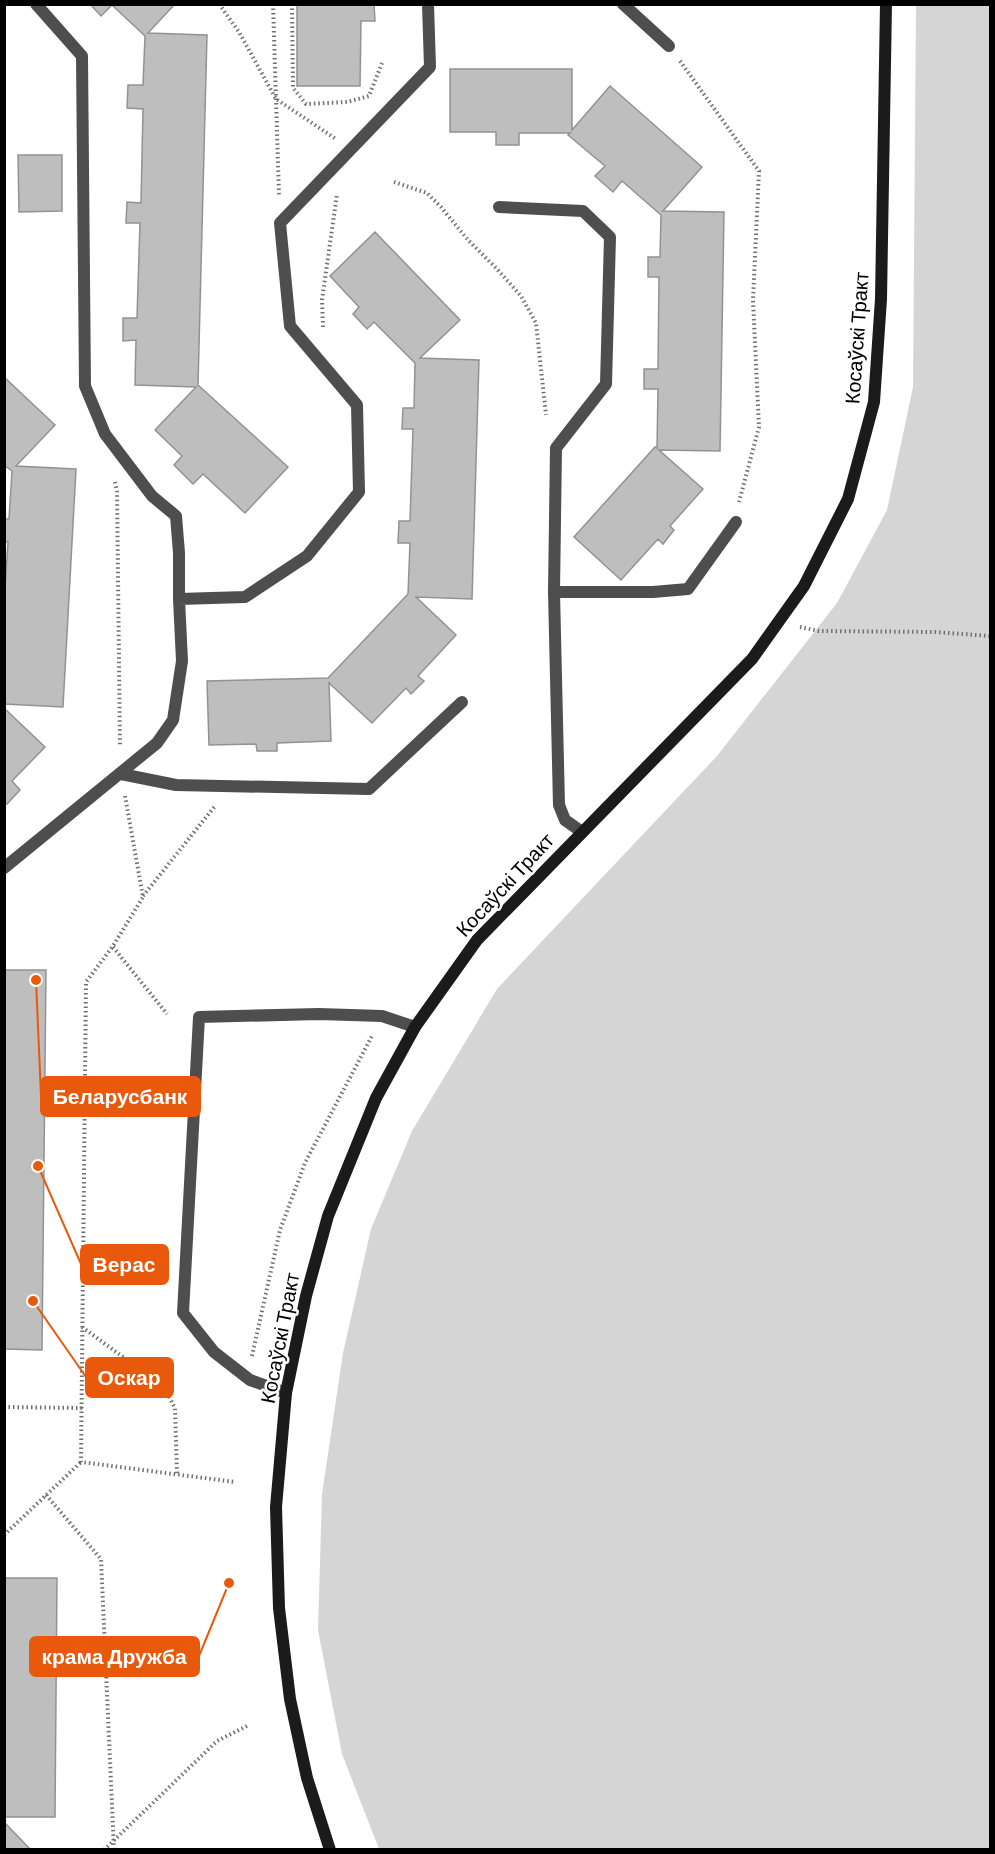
<svg xmlns="http://www.w3.org/2000/svg" width="995" height="1854" font-family="Barlow,sans-serif">
  <style>
    .green { fill: #d5d5d5 }
    .building { fill: #bebebe; stroke: #929292; stroke-width: 1.5 }
    .lines { fill: none; stroke-linecap: round; stroke-linejoin: round }
    .path { stroke: #707070; stroke-width: 4; stroke-dasharray: 1.5 3; stroke-linecap: butt }
    .service { stroke: #4e4e4e; stroke-width: 12 }
    .secondary { stroke: #1b1b1b; stroke-width: 12 }
    .labels { text-anchor: middle; stroke-width: 5; stroke-linejoin: round; paint-order: stroke }
    .street-label { font-size: 20px; fill: #000; stroke: #fff }
    .leader { fill: none; stroke: #e8590c; stroke-width: 2 }
    .callout-dot { fill: #e8590c; stroke: #fff; stroke-width: 2 }
    .callout { fill: #e8590c; stroke: #e8590c; stroke-width: 2 }
    .callout-label { font-size: 21px; text-anchor: middle; font-weight: bold; fill: #fff }
  </style>
  <rect width="100%" height="100%" fill="#fff"/>
  <polygon class="green" points="916,5 990,5 990,1849 379,1849 342,1754 318,1630 322,1494 343,1353 371,1229 412,1131 497,989 717,756 837,603 887,510 913,387"/>
  <g class="building">
    <polygon points="90,4 175,4 148,33 207,35 198,385 288,467 245,513 203,474 193,484 174,465 182,456 155,430 196,387 135,385 136,340 123,341 123,318 137,318 140,223 126,223 127,202 141,203 143,109 127,108 128,85 143,85 145,36 112,5 101,16"/>
    <polygon points="297,4 374,4 375,21 361,21 360,86 297,86"/>
    <polygon points="450,69 572,69 572,130 610,86 702,167 663,211 724,212 720,451 659,450 703,489 670,526 674,530 663,544 658,539 621,580 574,537 655,447 657,448 658,389 644,389 644,369 658,369 659,277 648,277 648,257 660,257 661,215 622,181 613,192 595,176 605,166 568,135 570,133 519,133 519,145 496,145 496,132 450,132"/>
    <polygon points="18,155 62,155 62,211 19,212"/>
    <polygon points="375,232 460,320 420,358 479,360 472,599 416,597 456,635 418,676 424,681 411,694 406,688 372,723 329,683 331,741 277,743 277,751 257,751 256,744 209,745 207,681 328,678 408,594 410,543 398,543 399,521 410,521 413,429 402,429 403,408 414,408 415,363 374,322 367,329 353,314 359,307 330,276"/>
    <polygon points="4,377 55,425 16,466 76,469 63,707 4,704 4,602 8,542 4,542 4,519 9,519 12,471 4,465"/>
    <polygon points="4,708 45,747 12,781 20,790 7,804 4,802"/>
    <polygon points="4,970 46,970 42,1350 4,1349"/>
    <polygon points="4,1578 57,1578 55,1817 4,1817"/>
    <polygon points="4,1822 31,1850 4,1850"/>
  </g>
  <g class="lines">
    <g class="path">
      <polyline points="219,4 239,32 276,99 336,139"/>
      <polyline points="273,4 279,195"/>
      <polyline points="292,4 293,88 306,104 347,102 369,96 382,63"/>
      <polyline points="680,61 759,171 753,300 759,427 739,502"/>
      <polyline points="394,182 427,193 441,207 468,240 497,269 521,296 536,323 546,415"/>
      <polyline points="323,327 322,300 337,194"/>
      <polyline points="115,482 117,492 120,747"/>
      <polyline points="800,627 819,631 935,632 990,636"/>
      <polyline points="125,796 143,897 113,946 86,982 81,1462 235,1482"/>
      <polyline points="143,896 215,806"/>
      <polyline points="113,947 167,1014"/>
      <polyline points="82,1327 164,1387 175,1408 177,1474"/>
      <polyline points="252,1356 280,1230 305,1163 373,1034"/>
      <polyline points="4,1407 82,1408"/>
      <polyline points="46,1495 101,1559 114,1850"/>
      <polyline points="4,1535 81,1462"/>
      <polyline points="104,1850 217,1741 247,1726"/>
    </g>
    <g class="service">
      <polyline points="36,4 82,56 85,386 105,434 152,496 176,516 179,553 179,599"/>
      <polyline points="623,4 669,46"/>
      <polyline points="499,207 583,211 610,237 606,384 556,448 554,592 559,805 565,820 582,832"/>
      <polyline points="554,592 653,592 688,589 736,522"/>
      <polyline points="121,774 176,785 369,789 462,702"/>
      <polyline points="4,868 157,743 173,720 182,661 179,599 245,597 307,556 359,492 357,405 290,326 280,223 430,67 428,4"/>
      <polyline points="286,1393 250,1380 214,1352 183,1313 199,1017 319,1014 382,1016 415,1027"/>
    </g>
    <polyline class="secondary" points="330,1850 307,1778 290,1699 279,1608 276,1507 286,1393 306,1296 328,1216 376,1098 415,1027 477,940 752,659 804,586 848,499 874,402 881,299 886,4"/>
  </g>
  <g class="labels">
    <g class="street-label">
      <text transform="translate(857 338) rotate(-86)" y="7">Косаўскі Тракт</text>
      <text transform="translate(505 885) rotate(-47)" y="7">Косаўскі Тракт</text>
      <text transform="translate(280 1338) rotate(-79)" y="7">Косаўскі Тракт</text>
    </g>
  </g>
  <path class="leader" d="M36 980L41 1096M38 1166L81 1264M33 1301L86 1377M229 1583L199 1656"/>
  <g class="callout-dot">
    <circle cx="36" cy="980" r="6"/>
    <circle cx="38" cy="1166" r="6"/>
    <circle cx="33" cy="1301" r="6"/>
    <circle cx="229" cy="1583" r="6"/>
  </g>
  <g class="callout">
    <rect x="41" y="1077" width="159" height="39" rx="6"/>
    <rect x="81" y="1245" width="87" height="39" rx="6"/>
    <rect x="86" y="1358" width="87" height="39" rx="6"/>
    <rect x="30" y="1637" width="169" height="39" rx="6"/>
  </g>
  <g class="callout-label">
    <text x="120" y="1104">Беларусбанк</text>
    <text x="124" y="1272">Верас</text>
    <text x="129" y="1385">Оскар</text>
    <text x="114" y="1664">крама Дружба</text>
  </g>
  <rect width="995" height="1854" fill="none" stroke="#000000" stroke-width="12"/>
</svg>
